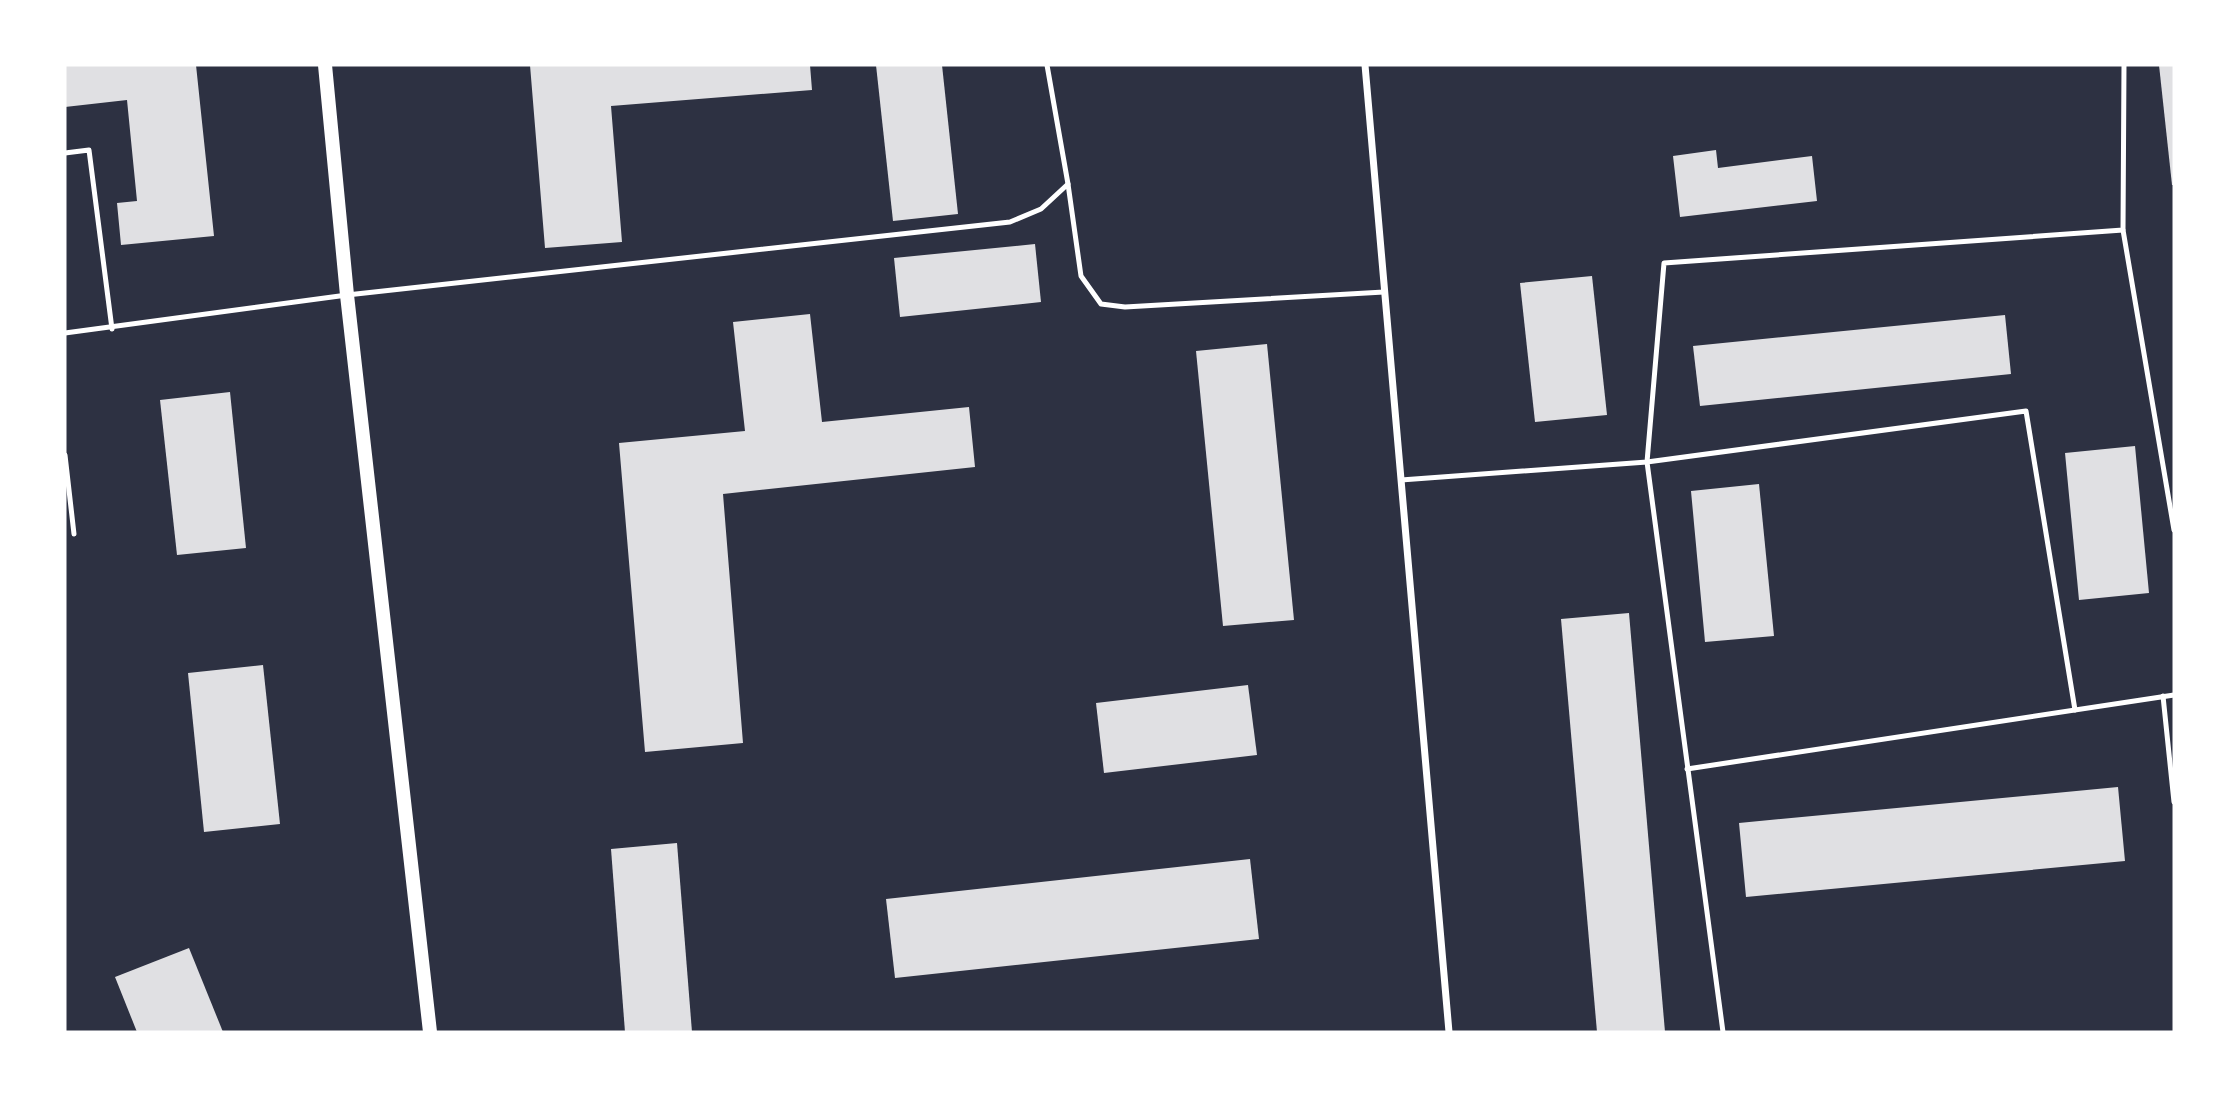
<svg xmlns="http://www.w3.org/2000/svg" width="2239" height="1097" font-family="Rubik,sans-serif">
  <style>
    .building { fill: #e0e0e3 }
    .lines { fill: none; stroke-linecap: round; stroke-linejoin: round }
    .service { stroke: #fff; stroke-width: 5 }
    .minor { stroke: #fff; stroke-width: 7 }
    .secondary { stroke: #fff; stroke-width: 14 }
  </style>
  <rect width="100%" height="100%" fill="#2d3142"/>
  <g class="building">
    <polygon points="65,65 196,65 214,236 121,245 117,203 137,201 127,100 65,107"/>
    <polygon points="530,65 810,65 812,90 611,106 622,242 545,248"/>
    <polygon points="876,65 942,65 958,214 893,221"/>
    <polygon points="2159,65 2174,65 2174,185 2172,185"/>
    <polygon points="1716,150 1718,168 1812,156 1817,201 1680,217 1673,156"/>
    <polygon points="1035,244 1041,302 900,317 894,258"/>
    <polygon points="1592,276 1607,415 1535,422 1520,283"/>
    <polygon points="810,314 822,422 969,407 975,467 723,494 743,743 645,752 619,443 745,431 733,322"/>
    <polygon points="2005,315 2011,374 1700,406 1693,346"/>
    <polygon points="1267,344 1294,620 1223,626 1196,351"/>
    <polygon points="230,392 246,548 177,555 160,400"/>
    <polygon points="2135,446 2149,593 2079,600 2065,453"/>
    <polygon points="1759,484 1774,636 1705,642 1691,491"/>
    <polygon points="1629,613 1665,1032 1597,1032 1561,619"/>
    <polygon points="263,665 280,824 204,832 188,673"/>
    <polygon points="1248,685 1257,755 1104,773 1096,703"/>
    <polygon points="2118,787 2125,861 1746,897 1739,823"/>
    <polygon points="677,843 692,1032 625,1032 611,849"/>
    <polygon points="1250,859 1259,939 895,978 886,899"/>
    <polygon points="189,948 223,1032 137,1032 115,977"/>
  </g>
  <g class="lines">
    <g class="service">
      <polyline points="1047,65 1068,184"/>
      <polyline points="65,153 89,150 112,329"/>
      <polyline points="2123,230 2174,530"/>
      <polyline points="65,333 347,295 1010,222 1041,209 1068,184 1081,276 1101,304 1125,307 1384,292"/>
      <polyline points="65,455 74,534"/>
      <polyline points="1401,480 1647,462 1664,263 2123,230 2124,65"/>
      <polyline points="2163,696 2174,802"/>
      <polyline points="1687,769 2174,695"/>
      <polyline points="1723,1032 1647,462 2026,411 2075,710"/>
    </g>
    <polyline class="minor" points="1365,65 1449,1032"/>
    <polyline class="secondary" points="325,65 347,295 430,1032"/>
  </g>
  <rect width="2239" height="1097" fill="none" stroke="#ffffff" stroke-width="133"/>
</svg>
